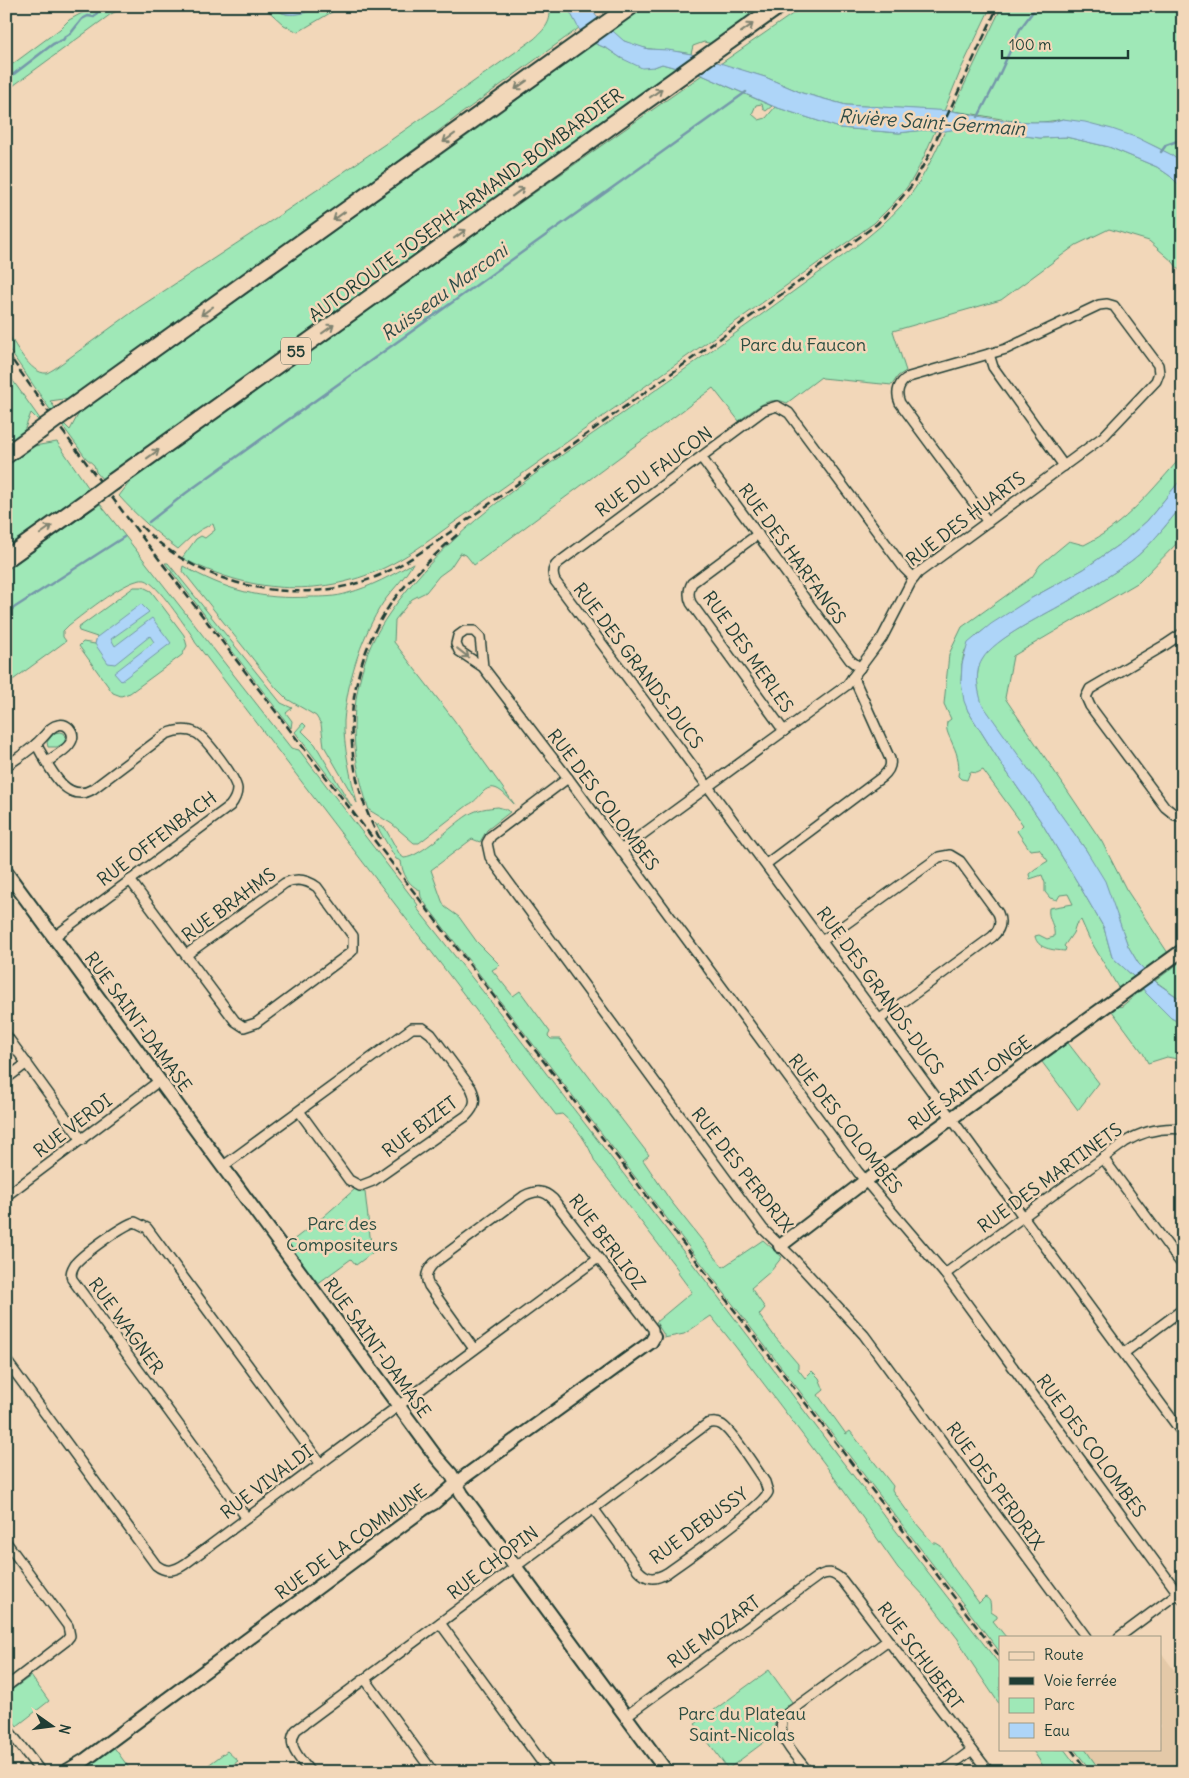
<svg xmlns="http://www.w3.org/2000/svg" width="1189" height="1778" font-family="Delius,sans-serif">
  <style>
    .built { fill: #e4c9a8 }
    .green { fill: #9fe8b7; stroke: #5f9276 }
    .water { fill: #aed5f8; stroke: #7598aa }
    .lines { fill: none; stroke-linecap: round; stroke-linejoin: round }
    .stream { stroke: #7598aa; stroke-width: 2.5 }
    .street-casing { stroke: #1f3d34; stroke-width: 12 }
    .secondary-casing { stroke: #1f3d34; stroke-width: 16 }
    .highway-casing { stroke: #1f3d34; stroke-width: 20 }
    .street { stroke: #f2d7b9; stroke-width: 9 }
    .secondary { stroke: #f2d7b9; stroke-width: 12 }
    .highway { stroke: #f2d7b9; stroke-width: 16 }
    .rail { stroke: #1f3d34; stroke-width: 2.5; stroke-dasharray: 8 4; stroke-linecap: butt }
    .highway-bridge-casing { stroke: #1f3d34; stroke-width: 20; stroke-linecap: butt }
    .highway-bridge { stroke: #f2d7b9; stroke-width: 16 }
    .oneway { stroke: #7e8270 }
    .labels { text-anchor: middle; stroke-width: 5; stroke-linejoin: round; paint-order: stroke }
    .shield { fill: #f2d7b9; stroke: #5e6b5c; stroke-width: 1 }
    .shield-label { font-size: 16px; font-weight: bold; fill: #1f3d34 }
    .street-label { font-size: 18px; fill: #1f3d34; stroke: #f2d7b9 }
    .park-label { font-size: 18px; fill: #2c4e41; stroke: #f2d7b9 }
    .water-label { font-size: 19px; font-style: italic; fill: #2d4c48; stroke: #f2d7b9 }
  </style>
  <rect width="100%" height="100%" fill="#f2d7b9"/>
  <filter id="ink" filterUnits="userSpaceOnUse"><feTurbulence type="fractalNoise" baseFrequency=".02" numOctaves="2"/><feDisplacementMap in="SourceGraphic" scale="10" xChannelSelector="R" yChannelSelector="G"/><feConvolveMatrix kernelMatrix="1 2 1 2 8 2 1 2 1" color-interpolation-filters="sRGB"/></filter>
  <g filter="url(#ink)">
    <polygon class="built" points="1160,1651 1183,1682 1183,1772 1101,1772 1085,1749 1160,1749"/>
    <g class="green">
      <polygon points="95,6 126,6 111,14 6,91 6,69 60,29 69,20"/>
      <path d="M263 6H272C289 22 303 11 321 7 327 5 335 6 342 6L298 32 284 25Z"/>
      <path d="M549 6H567L579 28 462 113 378 177 97 379 67 400 64 399 50 401 55 408 51 411 6 345V330C14 342 30 375 47 373 49 372 52 370 54 369L138 308 274 219 388 142 534 39C544 30 553 21 549 6Z"/>
      <path d="M646 6H765L713 44 704 42 693 46 691 54C669 49 644 52 624 41 620 39 616 34 612 31Z"/>
      <polygon points="804,6 991,6 962,67 944,111 846,105 802,93 765,77 720,64"/>
      <path d="M1002 6H1183V164C1148 136 1105 130 1063 119 1023 128 991 115 952 111Z"/>
      <polygon points="594,43 608,49 621,58 654,67 662,64 680,69 103,480 96,472 94,465 86,458 62,425 64,424 70,430 79,413 488,121"/>
      <path d="M702 75 772 106 766 111 763 109 762 104 756 105 752 114 759 120 766 118 775 107 840 128 899 133 923 130 935 131C928 147 922 163 913 178 903 195 888 209 874 223L445 529C426 543 405 558 384 568 316 599 248 592 182 558L196 539 201 536 205 538 215 530 213 524C198 529 189 539 178 549 156 533 137 516 119 496L132 479 497 219Z"/>
      <path d="M955 129 989 131 1040 138 1066 137 1109 147 1157 167 1170 176 1183 189V275L1173 262 1149 241 1109 229 1076 245 1001 300 893 331 906 371 898 376 892 385 822 378 821 377 787 403C768 394 753 411 739 421L713 388 474 565 466 555 460 553 450 568 439 576 426 592 412 599 395 620 394 642 454 720 515 805C506 796 495 780 483 792 477 798 476 801 468 805L419 843H414L392 824 369 810C352 759 348 713 365 661 372 638 386 617 400 599 459 521 544 468 623 413 684 370 745 327 805 283 839 258 874 236 902 205 921 184 933 157 945 131Z"/>
      <polygon points="6,371 40,419 38,420 31,413 24,431 6,444 6,400 8,397 6,389"/>
      <polygon points="57,442 90,490 6,551 6,465 34,446"/>
      <path d="M1183 455V477L1147 521 1124 541 1084 569 1030 599 977 635 964 653 962 664 961 682 968 711 1002 765 1040 820 1079 885 1104 928 1112 957 1134 977 1119 989 1089 938 1081 920 1076 924 1073 933 1064 946 1066 948 1065 951C1053 950 1037 949 1035 936L1039 935 1047 939 1054 937C1056 926 1047 919 1049 908L1073 904 1068 894 1060 895 1057 900 1050 898 1045 892V883L1042 875 1030 879 1029 874 1035 869 1048 861 1039 849 1030 850 1017 831 1023 825 983 770 977 773 970 772 967 780 961 779 958 776C960 766 958 755 953 745 950 737 945 731 947 722L951 719 944 704 949 654 962 627 1032 577 1040 565 1069 541 1084 545C1125 525 1153 489 1183 455Z"/>
      <path d="M100 504 291 748 299 750 418 905 416 907 499 1012 749 1337 838 1456 1000 1665V1705L969 1659 958 1639 927 1599 898 1568 824 1463 735 1346 711 1316 684 1334 664 1338V1335L656 1322 692 1292 678 1273 679 1271 595 1162C588 1143 577 1127 562 1114L556 1115 195 642 193 637C185 626 157 583 145 580 128 577 84 614 69 625L63 631V637L66 641 6 685V570Z"/>
      <path d="M1183 505V537L1139 582 1013 656 1005 698 1102 842 1126 889 1168 953 1145 970 1138 963 1128 946 1117 916 1086 850 981 704C978 690 974 673 982 659 994 638 1047 614 1070 600 1090 588 1111 575 1131 561 1151 546 1166 524 1183 505Z"/>
      <polygon points="165,563 168,563 281,703 292,708 286,713 292,721 291,728"/>
      <path d="M413 563C404 580 389 592 379 609 360 642 347 682 344 721 343 746 351 778 357 803L324 746 321 724 316 716 287 699 276 688 186 575 182 570 183 566C226 590 260 600 310 597 322 597 336 597 348 593 370 587 393 575 413 563Z"/>
      <polygon points="134,587 143,587 151,591 184,635 187,646 182,655 130,693 121,696 113,693 79,646 83,642 95,644 97,637 79,631 78,628"/>
      <polygon points="303,723 306,726 302,731 315,744 352,807 295,732"/>
      <polygon points="60,732 64,733 66,737 64,743 57,747 48,747 47,742 54,733"/>
      <path d="M498 807 505 809 510 812 487 830 480 842 472 839 431 870 442 901 445 907 459 917 477 942 500 965 492 970 513 996 520 991 550 1032 548 1036 551 1039H560L649 1155 643 1160 670 1200 723 1267 763 1240 782 1257 771 1271 751 1288 765 1308 759 1315 775 1337 798 1364V1369L805 1378 812 1371 819 1378 824 1390 818 1395 846 1434 850 1431 893 1486 892 1490 915 1522 933 1543H936L941 1546 952 1566 979 1603 985 1597C992 1600 990 1605 991 1612L997 1616V1618L993 1621 1006 1637H1000V1652L427 906 421 897 420 890C409 886 402 873 401 861L396 859 375 823 385 828 400 855 404 858C421 857 452 825 468 815 477 809 488 808 498 807Z"/>
      <polygon points="1183,960 1183,1001 1155,981"/>
      <polygon points="1143,989 1171,1018 1183,1024 1183,1060 1167,1057 1148,1063 1143,1053 1112,1011 1119,1006 1121,1007"/>
      <polygon points="1068,1043 1099,1083 1078,1110 1042,1062"/>
      <polygon points="355,1189 360,1192 365,1192 372,1253 356,1265 351,1259 317,1284 288,1244 323,1217"/>
      <path d="M769 1670 792 1702C781 1711 772 1719 775 1734L728 1769 695 1724Z"/>
      <polygon points="31,1676 49,1701 17,1726 6,1711 6,1694"/>
      <polygon points="113,1746 132,1772 79,1772"/>
      <polygon points="1032,1749 1064,1749 1081,1772 1047,1772"/>
      <polygon points="1074,1749 1085,1749 1101,1772 1092,1772"/>
      <polygon points="227,1751 238,1761 223,1772 204,1772 203,1769"/>
    </g>
    <g class="water">
      <path d="M272 6H290L296 8 322 6C306 13 287 21 272 6Z"/>
      <polygon points="567,6 591,6 596,16 624,41 648,49 668,50 691,54 765,77 802,93 846,105 952,111 1004,121 1032,122 1052,122 1063,119 1085,122 1112,129 1138,138 1170,154 1183,164 1183,189 1170,176 1157,167 1109,147 1066,137 1040,138 989,131 956,129 945,131 923,130 899,133 840,128 775,107 702,75 662,64 654,67 642,68 621,58 608,49 594,43 579,29"/>
      <path d="M1183 477V505C1166 524 1151 546 1131 561 1111 575 1090 588 1070 600 1047 614 994 638 982 660 974 673 978 690 982 704L1086 850 1105 881 1128 946 1138 963 1157 983 1183 1001V1024L1171 1018 1146 993 1134 977 1112 957 1104 928 1079 885 1040 820 1002 765 968 711 964 701 961 682 962 664 968 643 991 624 1030 599 1084 569 1124 541 1147 521Z"/>
      <polygon points="141,604 149,612 111,639 115,646 152,618 171,643 121,681 114,673 154,642 150,636 115,664 108,663 95,644 97,637"/>
    </g>
    <g class="lines">
      <g class="stream">
        <polyline points="6,80 53,44 63,40 65,37 71,33 82,19 88,16 94,17 99,10 104,9"/>
        <polyline points="978,117 995,84 1020,29 1037,6"/>
        <polyline points="1161,152 1166,145 1183,139"/>
        <polyline points="149,522 186,493 746,92"/>
        <polyline points="6,613 124,537"/>
      </g>
      <g class="street-casing">
        <g id="street">
          <polyline points="989,354 993,367 1064,466"/>
          <polyline points="701,457 850,660 860,668"/>
          <path d="M758 534 692 583C688 590 688 596 691 603L784 731"/>
          <path d="M914 578 904 568 789 413 777 406 764 410 558 563C552 568 552 574 555 581 767 863 973 1150 1183 1434"/>
          <polyline points="1183,633 1165,645 1090,689 1086,697 1090,706 1165,807 1175,815 1183,817"/>
          <polyline points="483,667 480,637 474,631 465,631 458,636 456,644 459,651 483,667 568,778 858,1172 945,1274 1183,1600"/>
          <path d="M36 744C48 764 65 806 93 789L166 734C176 730 186 728 196 733 206 738 236 778 237 789 237 795 234 801 230 806L54 937"/>
          <path d="M6 766C19 757 33 749 43 737 48 732 51 726 58 725 62 724 66 725 69 728 82 743 56 755 47 762"/>
          <polyline points="568,778 491,836 487,843 490,857 763,1229 793,1258 864,1335 1086,1637"/>
          <path d="M621 850 847 685 882 638 911 582 918 573 1103 437 1156 381 1159 373 1158 365 1114 306 1107 304 1099 305 1006 349 909 377C899 382 895 392 900 403L988 522"/>
          <path d="M766 864 882 777C888 772 892 767 890 759L856 683 852 678"/>
          <path d="M130 880 235 1021 244 1027 256 1023 350 953 353 950V936L317 887C306 879 296 878 285 883L186 955"/>
          <path d="M822 941 939 857 950 855 960 861 998 913C1002 922 1000 930 992 937L880 1019"/>
          <polyline points="6,1035 82,1140"/>
          <polyline points="6,1079 27,1063"/>
          <polyline points="1103,1158 1183,1266"/>
          <path d="M222 1167 412 1028H423L431 1034 471 1088C477 1100 475 1107 466 1116L373 1181 360 1186 349 1180 299 1111"/>
          <polyline points="6,1196 159,1081"/>
          <path d="M945 1274 1125 1142C1143 1131 1162 1127 1183 1129"/>
          <path d="M474 1349 429 1286C424 1277 427 1270 434 1263L524 1196C536 1190 544 1190 553 1199L653 1329 654 1337"/>
          <polyline points="1124,1353 1183,1309"/>
          <path d="M6 1360 156 1565C166 1573 175 1571 185 1564L598 1258"/>
          <path d="M246 1517 72 1279C70 1273 72 1269 75 1264 83 1254 123 1225 135 1222L147 1228 320 1463"/>
          <polyline points="6,1542 68,1626 70,1636 66,1641 6,1687"/>
          <polyline points="440,1623 549,1772"/>
          <polyline points="1119,1637 1178,1593"/>
          <polyline points="365,1679 433,1772"/>
          <path d="M626 1716 817 1577C827 1571 833 1572 842 1580L989 1772"/>
          <polyline points="6,1727 41,1772"/>
          <path d="M310 1772C301 1759 285 1746 296 1730L707 1424C713 1422 717 1422 722 1425 734 1433 756 1469 765 1482L768 1492C763 1506 684 1561 667 1573 655 1580 647 1580 638 1570L593 1508"/>
          <path d="M808 1772C797 1756 773 1736 784 1716L887 1641"/>
          <polyline points="942,1772 972,1750"/>
        </g>
      </g>
      <g class="secondary-casing">
        <g id="secondary">
          <polyline points="6,872 437,1458 451,1474 462,1494 667,1772"/>
          <polyline points="780,1246 865,1181 1183,950"/>
          <polyline points="65,1772 85,1760 425,1508 434,1503 464,1477 651,1342 654,1337"/>
        </g>
      </g>
      <g class="highway-casing">
        <g id="highway">
          <polyline points="64,413 631,6"/>
          <polyline points="6,455 38,432"/>
          <polyline points="113,482 778,6"/>
          <polyline points="6,559 90,499"/>
        </g>
      </g>
      <use href="#street" class="street"/>
      <use href="#secondary" class="secondary"/>
      <use href="#highway" class="highway"/>
      <g class="rail">
        <polyline points="6,351 52,417 129,520 1000,1657"/>
        <path d="M141 526C199 586 294 608 373 578 398 568 420 553 442 538L807 276 877 224 893 208 912 185 928 157 998 6"/>
        <path d="M380 839C338 764 343 672 392 602 411 577 434 555 458 534"/>
        <polyline points="1071,1749 1088,1772"/>
      </g>
      <g class="highway-bridge-casing">
        <g id="highway-bridge">
          <polyline points="38,432 64,413"/>
          <polyline points="90,499 113,482"/>
        </g>
      </g>
      <use href="#highway-bridge" class="highway-bridge"/>
    </g>
    <defs><path id="oneway-shaft" d="M-6 0H5M1.5-3L5.5 0L1.5 3" fill="none" stroke-width="1.6" stroke-linecap="round" stroke-linejoin="round" transform="scale(1.25)"/></defs>
    <g class="oneway">
      <use href="#oneway-shaft" transform="translate(747 28) rotate(-36)"/>
      <use href="#oneway-shaft" transform="translate(521 85) rotate(144)"/>
      <use href="#oneway-shaft" transform="translate(656 93) rotate(-36)"/>
      <use href="#oneway-shaft" transform="translate(449 138) rotate(144)"/>
      <use href="#oneway-shaft" transform="translate(518 192) rotate(-36)"/>
      <use href="#oneway-shaft" transform="translate(339 216) rotate(144)"/>
      <use href="#oneway-shaft" transform="translate(460 234) rotate(-36)"/>
      <use href="#oneway-shaft" transform="translate(207 311) rotate(144)"/>
      <use href="#oneway-shaft" transform="translate(328 329) rotate(-36)"/>
      <use href="#oneway-shaft" transform="translate(153 454) rotate(-36)"/>
      <use href="#oneway-shaft" transform="translate(46 530) rotate(-35)"/>
      <use href="#oneway-shaft" transform="translate(463 653) rotate(38)"/>
    </g>
  </g>
  <g class="labels">
    <rect class="shield" x="281" y="337.5" width="30" height="27" rx="4"/>
    <g class="shield-label">
      <text x="296" y="357">55</text>
    </g>
    <g class="street-label">
      <text transform="translate(466 205) rotate(-36)" y="6">AUTOROUTE JOSEPH-ARMAND-BOMBARDIER</text>
      <text transform="translate(654 472) rotate(-36)" y="6">RUE DU FAUCON</text>
      <text transform="translate(966 519) rotate(-37)" y="6">RUE DES HUARTS</text>
      <text transform="translate(792 554) rotate(54)" y="6">RUE DES HARFANGS</text>
      <text transform="translate(748 652) rotate(55)" y="6">RUE DES MERLES</text>
      <text transform="translate(638 666) rotate(53)" y="6">RUE DES GRANDS-DUCS</text>
      <text transform="translate(603 800) rotate(53)" y="6">RUE DES COLOMBES</text>
      <text transform="translate(157 839) rotate(-37)" y="6">RUE OFFENBACH</text>
      <text transform="translate(229 905) rotate(-36)" y="6">RUE BRAHMS</text>
      <text transform="translate(880 991) rotate(54)" y="6">RUE DES GRANDS-DUCS</text>
      <text transform="translate(138 1022) rotate(54)" y="6">RUE SAINT-DAMASE</text>
      <text transform="translate(970 1083) rotate(-36)" y="6">RUE SAINT-ONGE</text>
      <text transform="translate(845 1124) rotate(52)" y="6">RUE DES COLOMBES</text>
      <text transform="translate(73 1126) rotate(-37)" y="6">RUE VERDI</text>
      <text transform="translate(420 1127) rotate(-37)" y="6">RUE BIZET</text>
      <text transform="translate(742 1170) rotate(52)" y="6">RUE DES PERDRIX</text>
      <text transform="translate(1050 1178) rotate(-36)" y="6">RUE DES MARTINETS</text>
      <text transform="translate(607 1242) rotate(53)" y="6">RUE BERLIOZ</text>
      <text transform="translate(126 1326) rotate(54)" y="6">RUE WAGNER</text>
      <text transform="translate(377 1348) rotate(54)" y="6">RUE SAINT-DAMASE</text>
      <text transform="translate(1091 1446) rotate(54)" y="6">RUE DES COLOMBES</text>
      <text transform="translate(267 1482) rotate(-37)" y="6">RUE VIVALDI</text>
      <text transform="translate(995 1486) rotate(54)" y="6">RUE DES PERDRIX</text>
      <text transform="translate(699 1526) rotate(-36)" y="6">RUE DEBUSSY</text>
      <text transform="translate(351 1542) rotate(-36)" y="6">RUE DE LA COMMUNE</text>
      <text transform="translate(493 1563) rotate(-37)" y="6">RUE CHOPIN</text>
      <text transform="translate(714 1632) rotate(-36)" y="6">RUE MOZART</text>
      <text transform="translate(920 1656) rotate(53)" y="6">RUE SCHUBERT</text>
    </g>
    <g class="park-label">
      <text x="803" y="351">Parc du Faucon</text>
      <text x="342" y="1230">Parc des<tspan x="342" dy="21">Compositeurs</tspan></text>
      <text x="742" y="1720">Parc du Plateau<tspan x="742" dy="21">Saint-Nicolas</tspan></text>
    </g>
    <g class="water-label">
      <text transform="translate(932 122) rotate(4)" y="7">Rivière Saint-Germain</text>
      <text transform="translate(444 292) rotate(-36)" y="7">Ruisseau Marconi</text>
    </g>
  </g>
  <rect width="1189" height="1778" fill="none" stroke="#f2d7b9" stroke-width="25"/>
  <rect x="12" y="12" width="1164" height="1753" fill="none" stroke="#1f3d34" stroke-width="2" filter="url(#ink)"/>
  <rect x="999" y="1636" width="162" height="115" fill="#f2d7b9" stroke="#9e9984"/>
  <rect x="1009" y="1652" width="25" height="8" fill="#f2d7b9" stroke="#9e9984"/>
  <text x="1044" y="1660" font-size="15" fill="#1f3d34">Route</text>
  <rect x="1009" y="1677" width="25" height="8" fill="#1f3d34" stroke="#9e9984"/>
  <text x="1044" y="1686" font-size="15" fill="#1f3d34">Voie ferrée</text>
  <rect x="1009" y="1698" width="25" height="15" fill="#9fe8b7" stroke="#9e9984"/>
  <text x="1044" y="1710" font-size="15" fill="#1f3d34">Parc</text>
  <rect x="1009" y="1723" width="25" height="15" fill="#aed5f8" stroke="#9e9984"/>
  <text x="1044" y="1736" font-size="15" fill="#1f3d34">Eau</text>
  <g transform="translate(52 1726) rotate(104)" stroke="#f2d7b9" stroke-width="4" paint-order="stroke">
  <path d="M0-4L9 19L0 12L-9 19Z" fill="#1f3d34"/>
  <text y="-8" font-size="14" font-weight="bold" text-anchor="middle" fill="#1f3d34">N</text>
  </g>
  <path d="M1002 50v8h126v-8" fill="none" stroke="#1f3d34" stroke-width="2.5"/>
  <text x="1009" y="50" font-size="15" fill="#1f3d34" stroke="#f2d7b9" stroke-width="4" paint-order="stroke">100 m</text>
</svg>
